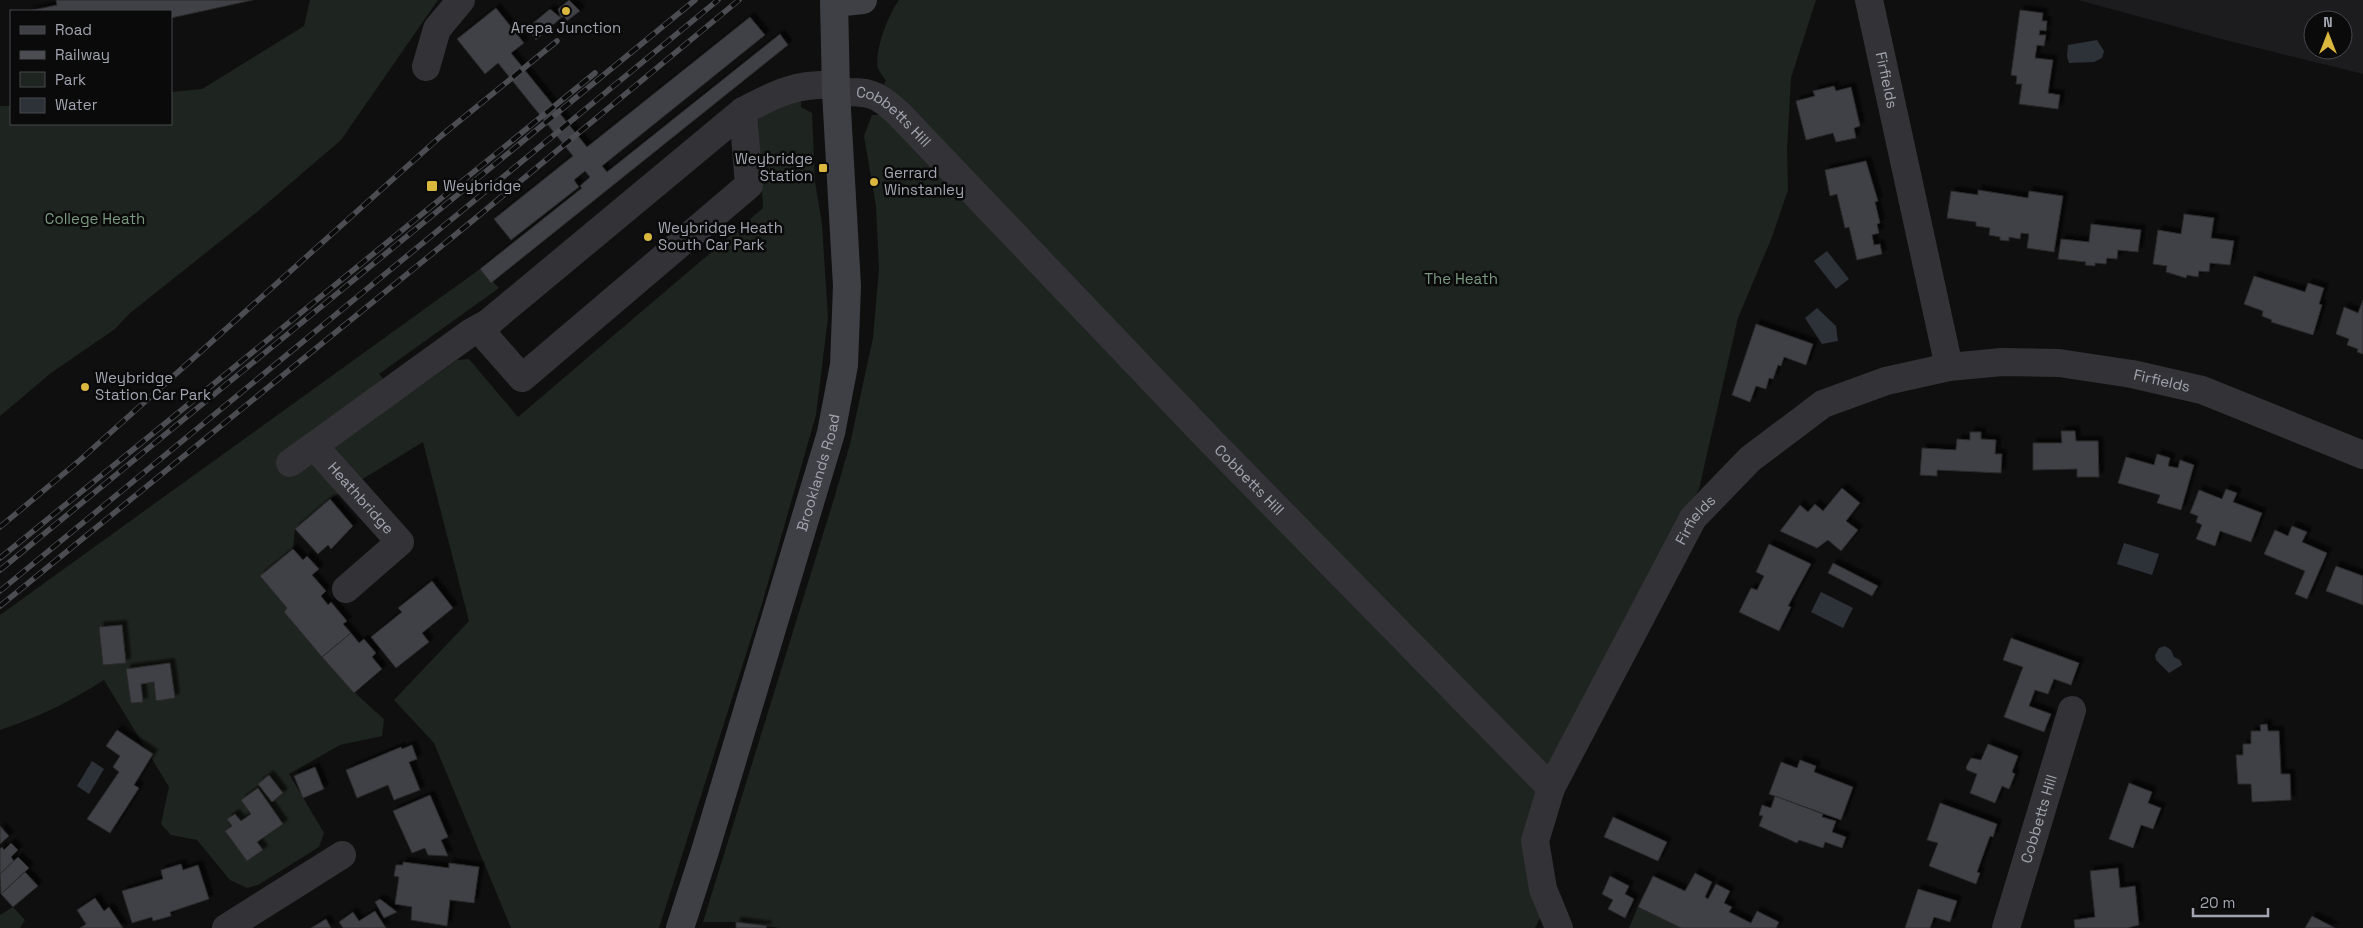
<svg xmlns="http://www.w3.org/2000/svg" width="2363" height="928" font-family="'Space Grotesk',sans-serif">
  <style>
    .built { fill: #1c1b1d; fill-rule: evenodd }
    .green { fill: #1e241f }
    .water { fill: #2d3239 }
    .building { fill: #414146; stroke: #2a2a2c; filter: url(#shadow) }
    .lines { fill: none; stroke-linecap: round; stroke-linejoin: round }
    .minor { stroke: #333337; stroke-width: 28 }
    .secondary { stroke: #3f4045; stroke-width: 28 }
    .rail-casing { stroke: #4c4d52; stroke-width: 5.5 }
    .rail { stroke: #0a0a0b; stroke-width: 4; stroke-dasharray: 11; stroke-linecap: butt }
    .poi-dot { fill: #dab73e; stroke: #0a0a0b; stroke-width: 2 }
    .labels { text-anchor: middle; stroke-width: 5; stroke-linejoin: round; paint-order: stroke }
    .poi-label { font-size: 15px; fill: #a2a5b0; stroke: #0a0a0b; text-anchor: start }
    .street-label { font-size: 15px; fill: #a2a5b0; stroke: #0a0a0b }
    .park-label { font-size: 15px; fill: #7b9980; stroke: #0a0a0b }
  </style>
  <defs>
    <filter id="shadow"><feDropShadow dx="4.5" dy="-4.5" stdDeviation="1" flood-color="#0009"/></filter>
  </defs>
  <rect width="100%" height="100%" fill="#0f0f10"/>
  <path class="built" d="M2078 0H2363V74L2225 40ZM2313 20H2343V50H2313Z"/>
  <g class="green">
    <polygon points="310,0 438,0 341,140 257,212 129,314 115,329 51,373 0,416 0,106 11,106 11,124 171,124 171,92 202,89 304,26"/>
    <path d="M899 0H1816L1791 78 1787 149 1788 190 1772 237 1738 318 1699 489 1634 602 1549 767 1414 632 884 84 886 81C884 77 879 72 878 68 874 51 889 13 899 0Z"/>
    <path d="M801 100V107L812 113 815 182 822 224 828 318 816 415 761 607 659 928H511L434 743 394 700 469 621 423 442 330 499 295 529 293 549 260 576 287 608 284 612C316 650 346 687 384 719L382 736 340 745 289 774 324 833 319 847 258 885 247 888 230 880 197 840 171 835 161 824 169 787 104 680C71 701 37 718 0 730V615L480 269 499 288 379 374 402 399 457 360 469 359 518 417 763 208 758 119 780 105Z"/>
    <polygon points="872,115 882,115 1545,792 1542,914 1535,928 780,928 736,922 703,922 833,502 850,444 873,338 879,269 876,206 864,136"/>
    <polygon points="13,907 25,920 20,928 0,928 0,915"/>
    <polygon points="1638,907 1681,928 1629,928"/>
  </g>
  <g class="water">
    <polygon points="2097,40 2104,51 2102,58 2094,62 2069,63 2067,56 2068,45"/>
    <polygon points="1827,251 1849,279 1836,289 1814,261"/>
    <polygon points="1817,308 1836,326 1838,341 1822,344 1805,318"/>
    <polygon points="2124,543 2159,554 2152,575 2117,564"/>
    <polygon points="1821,592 1853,608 1843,628 1811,612"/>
    <polygon points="2165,646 2171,650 2174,657 2180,660 2182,665 2169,673 2156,660 2155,655 2159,648"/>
    <polygon points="92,761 104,769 89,794 77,786"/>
  </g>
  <g class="building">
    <polygon points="56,0 253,0 171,18 171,11 29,11 57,5"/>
    <polygon points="569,0 580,11 567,21 564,16 561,18 558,9"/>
    <polygon points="496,8 524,43 511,53 587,147 750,17 765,35 602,166 607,172 780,34 788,45 491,283 480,269 582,188 580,186 590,177 585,171 574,180 579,187 511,240 494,219 573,156 498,63 485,74 457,39"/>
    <polygon points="550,9 561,18 536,40 527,28"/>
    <polygon points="2020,10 2043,13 2042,21 2047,21 2046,31 2040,30 2039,35 2046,35 2044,46 2037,45 2035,58 2053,60 2048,93 2060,95 2058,109 2019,104 2022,84 2016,84 2017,76 2011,75"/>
    <polygon points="1834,86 1836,91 1851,87 1860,126 1854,128 1856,138 1836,142 1833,133 1806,140 1796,101 1815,96 1813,91"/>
    <polygon points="1866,161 1878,201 1875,202 1880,223 1877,224 1879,233 1872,235 1874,245 1880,244 1882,254 1857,260 1849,227 1845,228 1837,194 1830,196 1825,170"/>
    <polygon points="1978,190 2028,198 2029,191 2063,196 2054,252 2027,248 2029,234 2021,233 2020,239 2009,237 2009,241 2000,240 2000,237 1989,235 1990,228 1976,226 1976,222 1947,218 1951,191 1978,195"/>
    <polygon points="2184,214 2214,218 2211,238 2234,241 2230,265 2210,263 2209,272 2199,271 2198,277 2187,275 2186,278 2166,272 2167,266 2153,264 2158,230 2181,234"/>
    <polygon points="2091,224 2141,230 2138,252 2118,250 2117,259 2107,258 2106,264 2095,263 2095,266 2085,265 2086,262 2058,259 2061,239 2089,242"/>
    <polygon points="2254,276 2305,292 2308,283 2324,288 2319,304 2322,305 2313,335 2271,322 2272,320 2262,316 2263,311 2244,304"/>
    <polygon points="2363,300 2363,354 2357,352 2358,349 2347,345 2349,339 2336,334 2344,307 2358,313"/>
    <polygon points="1756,324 1813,344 1806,365 1784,357 1781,366 1778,365 1773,379 1769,378 1766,389 1756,386 1750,402 1732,395"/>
    <polygon points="2061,431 2075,431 2076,441 2098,441 2099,477 2077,477 2077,469 2033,470 2033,443 2062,443"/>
    <polygon points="1970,432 1981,432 1981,439 1996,440 1995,454 2002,454 2001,473 1937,470 1937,476 1920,475 1922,448 1956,450 1957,439 1970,440"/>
    <polygon points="2157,454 2170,458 2168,466 2178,468 2180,460 2194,465 2181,510 2157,503 2160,495 2118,483 2126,457 2154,465"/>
    <polygon points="1842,488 1860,503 1846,521 1858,530 1841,551 1828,540 1817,548 1780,531 1800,505 1808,512 1815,504 1823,511"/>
    <polygon points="2226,489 2237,493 2233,502 2262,513 2251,542 2220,531 2215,546 2196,539 2202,525 2196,522 2198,516 2190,513 2199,490 2222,499"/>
    <polygon points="330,499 353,526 331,549 328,545 318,554 295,529"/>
    <polygon points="2292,526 2307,532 2302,542 2327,553 2307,599 2295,594 2305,571 2264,554 2275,530 2288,536"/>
    <polygon points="1769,544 1811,564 1788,606 1791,607 1779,631 1739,612 1751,588 1757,590 1764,576 1756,572"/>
    <polygon points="293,549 303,560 307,556 319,569 312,575 326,591 321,596 328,605 331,602 347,621 343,624 351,633 322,657 284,612 287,608 260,576"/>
    <polygon points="1833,563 1878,586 1872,596 1828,573"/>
    <polygon points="2336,566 2363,576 2363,605 2326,591"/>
    <polygon points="432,581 453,608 422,633 429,642 396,668 371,637 402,612 398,608"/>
    <polygon points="122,625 126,663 103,665 99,627"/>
    <polygon points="351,633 359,643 364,639 376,653 372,657 382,669 354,693 322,657"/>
    <polygon points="2011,638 2079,663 2071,685 2054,679 2048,694 2035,690 2029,706 2051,714 2044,732 2004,717 2023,667 2003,660"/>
    <polygon points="170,663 175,698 156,701 154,682 141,684 143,702 131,703 126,669"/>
    <polygon points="2267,724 2268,731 2279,731 2281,774 2290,774 2291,800 2252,802 2251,784 2238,784 2236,755 2243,755 2243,744 2251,744 2251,731 2261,731 2260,725"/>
    <polygon points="117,730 153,754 134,785 139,788 110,833 87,819 119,772 113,767 120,756 106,746"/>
    <polygon points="1988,744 2018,756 2012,772 2015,774 2009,789 2002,786 1995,803 1970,793 1977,774 1967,770 1966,767 1971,758 1981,760"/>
    <polygon points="412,745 417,759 409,762 420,790 394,800 388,785 357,798 346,770 401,747 402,749"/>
    <polygon points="1800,760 1816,766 1814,772 1853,787 1841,820 1769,794 1781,762 1797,768"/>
    <polygon points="315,767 324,789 303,798 294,776"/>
    <polygon points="269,775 283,793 272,802 258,784"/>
    <polygon points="2129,783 2152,792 2148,803 2161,808 2153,829 2141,825 2133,848 2109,839"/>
    <polygon points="258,788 283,824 257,842 263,850 247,861 225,831 232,826 227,819 235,814 241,821 251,814 241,800"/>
    <polygon points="430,795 448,837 441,840 448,856 428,855 425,848 412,853 393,811"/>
    <polygon points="1775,796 1823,814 1822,817 1836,821 1832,832 1846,837 1842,848 1825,842 1823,848 1799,840 1797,843 1759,826 1763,816 1759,815 1762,805 1771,808"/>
    <polygon points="1940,803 1997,824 1993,837 1990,836 1977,872 1980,873 1976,884 1929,866 1938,843 1927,840"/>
    <polygon points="1613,817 1667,842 1658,861 1604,837"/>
    <polygon points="0,826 9,836 0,844"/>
    <polygon points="11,843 18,850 11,857 14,861 0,874 0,849 2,847 4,850"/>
    <polygon points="18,857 29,868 1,894 0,874"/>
    <polygon points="403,862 449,868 449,863 479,867 474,903 450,900 447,926 411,920 412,907 395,904 399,877 394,876 396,865 403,865"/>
    <polygon points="181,864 183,870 198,865 209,899 170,912 171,916 153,921 152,917 132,923 122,891 163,879 161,870"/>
    <polygon points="2118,868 2120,888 2135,886 2139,925 2127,928 2075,928 2074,920 2095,917 2090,871"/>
    <polygon points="25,872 38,886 13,907 1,894"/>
    <polygon points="1695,873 1712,882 1705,897 1708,899 1716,884 1730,891 1724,903 1732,907 1729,912 1751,923 1757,911 1779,922 1776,928 1681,928 1638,907 1653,876 1685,891"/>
    <polygon points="1610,876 1629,886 1625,894 1634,899 1625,918 1608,909 1613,900 1602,894"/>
    <polygon points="1918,889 1957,901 1950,922 1934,917 1930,928 1905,928"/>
    <polygon points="95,898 104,911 109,907 123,928 80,928 86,924 77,910"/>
    <polygon points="380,899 397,912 384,918 375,902"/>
    <polygon points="375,911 386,928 343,928 339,922 353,912 359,921"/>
    <polygon points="2312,916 2335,928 2305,928"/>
    <polygon points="326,919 331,928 311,928"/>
    <polygon points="736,922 767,926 766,928 736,928"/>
  </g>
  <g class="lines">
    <g class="minor">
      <path id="s1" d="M1869 0 1949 367"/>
      <polyline points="426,67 437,29 461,0"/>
      <path id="s2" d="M836 92C868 92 875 91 899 114L1208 438 1551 788"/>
      <polyline points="488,323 485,336 522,378 749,185 743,111"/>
      <path id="s3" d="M314 446 400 542 346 589"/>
      <path d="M290 463 470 333 488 323 743 111C777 93 797 83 836 85"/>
      <polyline points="226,928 342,855"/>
      <path id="s4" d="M1559 928 1543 889 1535 841 1551 788 1693 518 1750 459 1823 404 1886 381 1949 367 2002 362 2059 363 2132 374 2202 390 2363 455"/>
      <path id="s5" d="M2006 928 2072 710"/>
    </g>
    <g class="secondary">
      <polyline points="834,3 863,0"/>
      <path id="s6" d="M680 928 705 851 831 433 844 365 847 286 836 92 834 0"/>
    </g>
    <g class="rail-casing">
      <g id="rail">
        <polyline points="0,527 80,460 441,136 557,41"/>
        <polyline points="0,558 595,73"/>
        <polyline points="0,570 695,0"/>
        <polyline points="0,591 718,0"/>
        <polyline points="0,606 471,222 739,0"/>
      </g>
    </g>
    <use href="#rail" class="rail"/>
  </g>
  <g class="poi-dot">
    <circle cx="566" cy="11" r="5"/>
    <rect x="818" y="163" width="10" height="10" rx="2.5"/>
    <circle cx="874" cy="182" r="5"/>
    <rect x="426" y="180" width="12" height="12" rx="2.5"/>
    <circle cx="648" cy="237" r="5"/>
    <circle cx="85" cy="387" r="5"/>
  </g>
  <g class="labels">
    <g class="poi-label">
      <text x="566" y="33" text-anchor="middle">Arepa Junction</text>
      <text x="813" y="164" text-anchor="end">Weybridge<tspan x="813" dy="17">Station</tspan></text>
      <text x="884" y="178">Gerrard<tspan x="884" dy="17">Winstanley</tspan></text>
      <text x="443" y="191">Weybridge</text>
      <text x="658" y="233">Weybridge Heath<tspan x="658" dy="17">South Car Park</tspan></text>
      <text x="95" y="383">Weybridge<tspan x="95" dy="17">Station Car Park</tspan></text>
    </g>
    <g class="street-label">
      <text dy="5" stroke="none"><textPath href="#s1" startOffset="82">Firfields</textPath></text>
      <text dy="5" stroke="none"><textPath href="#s2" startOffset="66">Cobbetts Hill</textPath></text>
      <text dy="5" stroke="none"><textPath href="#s4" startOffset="971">Firfields</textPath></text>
      <text dy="5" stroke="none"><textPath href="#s6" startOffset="476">Brooklands Road</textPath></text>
      <text dy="5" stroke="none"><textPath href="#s2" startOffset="576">Cobbetts Hill</textPath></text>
      <text dy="5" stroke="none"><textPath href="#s3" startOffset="70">Heathbridge</textPath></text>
      <text dy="5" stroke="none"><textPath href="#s4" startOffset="451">Firfields</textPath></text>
      <text dy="5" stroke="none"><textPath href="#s5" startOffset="114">Cobbetts Hill</textPath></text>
    </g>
    <g class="park-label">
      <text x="95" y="224">College Heath</text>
      <text x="1461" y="284">The Heath</text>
    </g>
  </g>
  <rect x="10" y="10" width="162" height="115" fill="#0a0a0b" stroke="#47484d"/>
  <rect x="20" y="26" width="25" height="8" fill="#3f4045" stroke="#47484d"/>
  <text x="55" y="35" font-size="15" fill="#a2a5b0">Road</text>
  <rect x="20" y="51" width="25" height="8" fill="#4c4d52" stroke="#47484d"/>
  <text x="55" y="60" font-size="15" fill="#a2a5b0">Railway</text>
  <rect x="20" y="72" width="25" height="15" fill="#1e241f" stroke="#47484d"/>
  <text x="55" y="85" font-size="15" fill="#a2a5b0">Park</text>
  <rect x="20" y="98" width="25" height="15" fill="#2d3239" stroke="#47484d"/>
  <text x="55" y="110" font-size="15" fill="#a2a5b0">Water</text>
  <g transform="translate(2328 35)"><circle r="24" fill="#0a0a0b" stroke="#47484d"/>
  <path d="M0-4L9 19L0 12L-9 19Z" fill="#dab73e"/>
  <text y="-8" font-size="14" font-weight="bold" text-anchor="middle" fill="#a2a5b0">N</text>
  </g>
  <path d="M2193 908v8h75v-8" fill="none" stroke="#a2a5b0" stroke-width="2.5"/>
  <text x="2200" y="908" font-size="15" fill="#a2a5b0" stroke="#0a0a0b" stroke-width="4" paint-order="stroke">20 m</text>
</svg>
